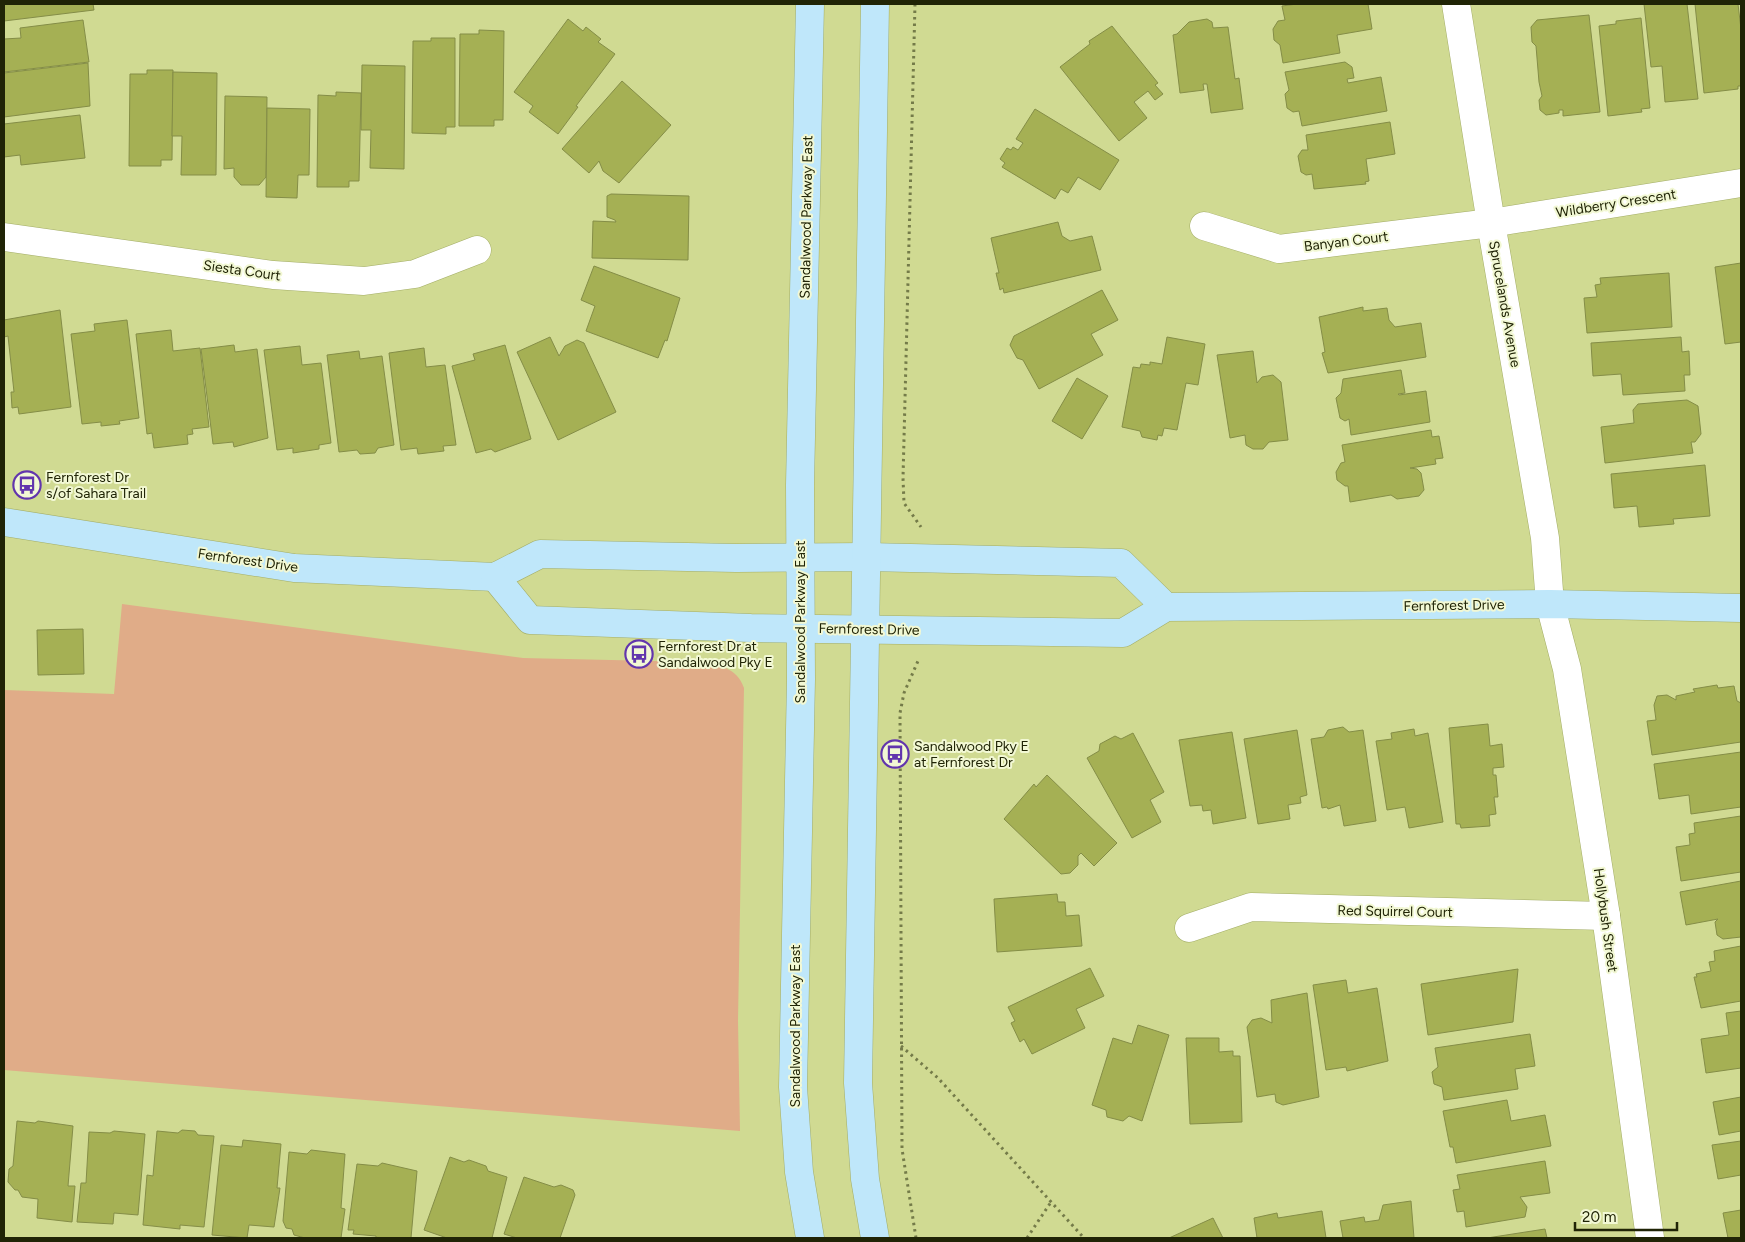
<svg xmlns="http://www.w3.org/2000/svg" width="1745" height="1242" font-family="Figtree,sans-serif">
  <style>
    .green { fill: #e0ac88 }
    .building { fill: #a5b054; stroke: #848d47 }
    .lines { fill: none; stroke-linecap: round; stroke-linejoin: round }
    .street-casing { stroke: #a3ad66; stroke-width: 29 }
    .secondary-casing { stroke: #a3ad66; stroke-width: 29 }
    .path { stroke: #747b49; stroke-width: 3; stroke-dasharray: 2.5 4; stroke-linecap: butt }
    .street { stroke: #fff; stroke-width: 28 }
    .secondary { stroke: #bfe7fa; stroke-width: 28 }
    .labels { text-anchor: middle; stroke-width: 4; stroke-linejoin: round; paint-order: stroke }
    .street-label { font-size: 14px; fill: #202406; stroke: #f2f8d4 }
    .poi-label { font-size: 14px; fill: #202406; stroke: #f2f8d4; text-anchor: start }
  </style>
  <rect width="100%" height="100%" fill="#d0da92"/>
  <path class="green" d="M122 604 523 658 699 662C718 665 737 667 744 688L738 1021 740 1131 4 1070V690L114 694Z"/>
  <g class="building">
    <polygon points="4,4 93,4 94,10 4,21"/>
    <polygon points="1297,4 1368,4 1372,29 1337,35 1340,53 1283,63 1280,45 1274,40 1273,29 1278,21 1285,20 1282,6"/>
    <polygon points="1644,4 1687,4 1698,99 1665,102 1662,66 1651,67"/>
    <polygon points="1695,4 1738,4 1741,29 1741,86 1738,86 1738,89 1704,93"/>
    <polygon points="1589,15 1600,112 1563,116 1563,110 1559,110 1559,113 1546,115 1540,110 1539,100 1542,96 1539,82 1536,46 1532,42 1531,27 1537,20"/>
    <polygon points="1641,18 1650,108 1641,109 1642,112 1608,116 1599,26 1616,24 1616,21"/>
    <polygon points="568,19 583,31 586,27 601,39 598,42 615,54 576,106 578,107 558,134 529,112 533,106 514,92"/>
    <polygon points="1207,19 1212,22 1213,28 1228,27 1235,79 1239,78 1243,109 1211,113 1207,84 1203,84 1204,90 1180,93 1173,35 1177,34 1189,22"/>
    <polygon points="83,20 89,62 4,72 4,39 21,38 20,28"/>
    <polygon points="1112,26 1158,83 1155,85 1163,94 1155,100 1148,91 1134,102 1147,118 1119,141 1060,67 1090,44 1089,41"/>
    <polygon points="479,30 504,31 503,120 494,120 494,126 459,126 460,34 479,34"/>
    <polygon points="431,38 455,38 455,127 446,127 446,134 412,133 413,41 431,41"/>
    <polygon points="1345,62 1352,67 1354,78 1347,79 1348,83 1381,77 1387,111 1302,126 1299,111 1293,112 1287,108 1285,94 1289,90 1285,72"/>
    <polygon points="88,63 90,106 4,117 4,73"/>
    <polygon points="362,65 405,66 404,169 370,168 371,130 361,130"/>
    <polygon points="147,70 173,70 172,160 161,160 161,166 129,166 130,74 147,74"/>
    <polygon points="173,72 217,73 216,175 181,175 182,136 172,136"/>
    <polygon points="622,81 671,125 619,183 603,171 599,161 589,173 562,149"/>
    <polygon points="336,92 361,93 359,181 349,181 349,187 317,187 318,95 336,96"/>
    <polygon points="225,96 267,97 266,177 259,185 241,185 234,177 234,168 224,169"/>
    <polygon points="267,108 310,109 309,175 298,175 297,198 266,197"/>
    <polygon points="1035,109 1119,160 1100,190 1078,177 1068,193 1061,189 1055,199 1002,167 1005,163 1000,159 1007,148 1011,150 1013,147 1018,150 1023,143 1016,139"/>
    <polygon points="80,115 85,158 21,165 20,155 4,157 4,124"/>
    <polygon points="1390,122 1395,154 1366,159 1369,181 1365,182 1366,184 1314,189 1312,174 1306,175 1301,172 1298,156 1302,150 1308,150 1306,135"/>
    <polygon points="611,194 689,196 688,260 592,258 593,221 616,222 615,220 607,217 607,196"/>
    <polygon points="1058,222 1062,236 1070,241 1092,236 1101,270 1004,293 1003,288 1000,290 996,273 999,273 991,238"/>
    <polygon points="1741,263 1741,342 1725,344 1715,267"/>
    <polygon points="594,266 680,298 667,341 665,340 658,358 586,331 595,306 581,300"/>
    <polygon points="1669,273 1672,327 1587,333 1584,298 1597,297 1595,285 1601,284 1600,278"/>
    <polygon points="1102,290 1118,320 1091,334 1103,355 1039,389 1023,360 1017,358 1010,345 1014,336"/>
    <polygon points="1363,307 1363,311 1387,308 1389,320 1395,327 1421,323 1426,357 1328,373 1322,353 1325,352 1319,317"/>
    <polygon points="60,310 71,407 19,414 18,407 12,408 11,392 14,392 8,336 4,337 4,320"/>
    <polygon points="127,320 139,418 119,421 120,424 101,426 101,422 82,424 71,334 95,331 94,324"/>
    <polygon points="171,330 173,351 200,348 209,427 192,429 193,434 187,435 188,444 154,448 152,433 147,434 136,334"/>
    <polygon points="550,337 559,356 565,346 577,340 584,343 616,412 558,440 517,352"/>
    <polygon points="1167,337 1205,344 1198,385 1186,383 1177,430 1164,428 1162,436 1158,435 1157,440 1142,437 1140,431 1122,427 1133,367 1140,368 1141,364 1150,365 1150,362 1162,364"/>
    <polygon points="1681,337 1682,352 1689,351 1690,375 1684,375 1685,391 1623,395 1621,374 1593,376 1591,343"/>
    <polygon points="234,345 235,352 257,349 268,438 234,447 233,442 213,444 201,349"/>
    <polygon points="505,345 531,439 495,452 491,449 476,453 452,366 475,360 473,354"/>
    <polygon points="300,346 302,365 321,363 331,443 319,445 319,449 293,453 293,448 277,450 264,350"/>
    <polygon points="424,348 426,367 445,365 456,445 443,446 444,451 418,454 417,448 401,450 389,353"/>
    <polygon points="359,351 360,359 382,356 394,445 378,448 375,453 360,454 357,450 339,452 327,355"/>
    <polygon points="1253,351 1257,383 1262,377 1273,375 1281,382 1288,440 1269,442 1263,449 1253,449 1246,445 1245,435 1230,438 1217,355"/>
    <polygon points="1401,370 1405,393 1398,394 1399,395 1426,391 1430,422 1351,435 1349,419 1345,421 1340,418 1336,398 1341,393 1343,379"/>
    <polygon points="1077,378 1108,396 1082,439 1052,421"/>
    <polygon points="1687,400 1698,406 1701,434 1695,442 1691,442 1693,453 1605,463 1601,427 1634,423 1633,410 1638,404"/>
    <polygon points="1431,430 1432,437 1439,436 1443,458 1435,459 1436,464 1410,468 1417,469 1421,473 1424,490 1419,496 1397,499 1391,495 1350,502 1348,486 1345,486 1337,480 1336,472 1341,463 1345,462 1342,445"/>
    <polygon points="1705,465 1710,516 1673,519 1674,524 1639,527 1637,506 1614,508 1611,474"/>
    <polygon points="83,629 84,674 38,675 37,630"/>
    <polygon points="1717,685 1718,688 1734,686 1737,701 1741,703 1741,742 1652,755 1647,721 1656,720 1654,705 1657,696 1667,695 1676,700 1676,696 1695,692 1693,689"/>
    <polygon points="1488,724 1490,746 1502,744 1504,767 1493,768 1493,775 1496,775 1498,797 1494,797 1496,814 1489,815 1490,826 1461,828 1460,824 1456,824 1449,728"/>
    <polygon points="1343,727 1349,732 1363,730 1376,821 1344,826 1340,805 1328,809 1327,807 1322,808 1311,739 1324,737 1328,730"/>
    <polygon points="1414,729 1415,736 1428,733 1443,822 1409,828 1405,807 1387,810 1376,741 1392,739 1391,733"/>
    <polygon points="1297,730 1307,795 1300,797 1301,803 1288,805 1290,819 1258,824 1244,739"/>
    <polygon points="1232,732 1246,818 1213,824 1211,810 1203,811 1202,805 1190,806 1179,740"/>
    <polygon points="1133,733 1164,792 1150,800 1161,822 1132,838 1087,758 1099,751 1100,744 1115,736 1121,739"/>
    <polygon points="1741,752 1741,807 1691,814 1689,795 1659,799 1654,764"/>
    <polygon points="1047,775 1117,843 1094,866 1081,853 1078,856 1078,865 1070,873 1061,874 1004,819 1034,784 1036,787"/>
    <polygon points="1741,816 1741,872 1681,881 1676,847 1690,845 1689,834 1695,833 1694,823"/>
    <polygon points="1741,881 1741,937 1723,939 1717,935 1715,922 1718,919 1686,925 1680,892"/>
    <polygon points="1057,894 1058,902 1065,902 1066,916 1079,915 1082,946 997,952 994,899"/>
    <polygon points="1741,946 1741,1001 1701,1008 1694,977 1697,977 1696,974 1711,971 1709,962 1715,961 1714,951"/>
    <polygon points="1090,968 1104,996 1076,1009 1085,1028 1032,1054 1024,1039 1020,1042 1011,1023 1015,1021 1008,1007"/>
    <polygon points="1518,969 1513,1022 1428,1035 1421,984"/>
    <polygon points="1346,980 1348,993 1377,988 1388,1061 1347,1071 1346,1067 1326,1070 1313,985"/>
    <polygon points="1307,993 1319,1097 1283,1105 1276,1102 1275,1094 1257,1097 1247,1027 1252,1020 1261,1018 1272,1023 1271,1000"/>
    <polygon points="1741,1011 1741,1068 1706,1073 1701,1039 1729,1035 1726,1013"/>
    <polygon points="1138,1025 1169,1035 1142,1121 1129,1116 1123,1121 1107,1117 1106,1110 1092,1105 1113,1038 1132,1044"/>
    <polygon points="1530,1034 1535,1066 1515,1069 1518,1089 1444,1100 1442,1087 1434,1084 1432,1072 1438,1067 1435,1048"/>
    <polygon points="1186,1038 1219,1038 1219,1052 1233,1051 1233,1056 1240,1056 1242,1122 1190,1124"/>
    <polygon points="1741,1097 1741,1131 1719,1135 1713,1102"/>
    <polygon points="1507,1100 1511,1121 1545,1115 1551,1146 1456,1163 1453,1147 1450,1147 1443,1111"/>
    <polygon points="17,1121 35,1123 38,1121 73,1126 68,1186 75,1186 72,1222 37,1218 38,1199 22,1197 18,1190 15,1190 8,1182 9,1169 13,1166"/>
    <polygon points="182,1130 195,1131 198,1135 214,1136 204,1227 180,1225 180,1229 143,1225 147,1175 153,1176 157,1131 178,1133"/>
    <polygon points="114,1131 145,1134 138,1215 114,1213 113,1224 77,1222 81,1183 86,1183 89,1132 110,1133"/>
    <polygon points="243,1140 281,1144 277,1188 280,1188 274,1227 249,1225 247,1238 212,1235 221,1145 242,1147"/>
    <polygon points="1741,1141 1741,1175 1718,1179 1712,1145"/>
    <polygon points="311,1150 345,1154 341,1208 345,1209 341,1238 305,1238 294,1235 292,1229 286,1228 283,1221 289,1152 307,1154"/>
    <polygon points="450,1157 464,1162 469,1160 486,1166 488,1171 507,1177 492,1238 447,1238 424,1230"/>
    <polygon points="1545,1161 1550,1193 1520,1197 1527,1207 1525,1217 1466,1227 1464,1211 1457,1212 1453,1190 1460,1189 1457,1175"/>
    <polygon points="382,1163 417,1171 411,1238 376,1238 376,1236 353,1234 354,1230 348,1230 357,1164 378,1166"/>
    <polygon points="524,1177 554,1187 561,1185 573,1190 575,1195 560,1238 517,1238 504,1234"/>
    <polygon points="1411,1201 1414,1238 1343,1238 1340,1221 1364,1217 1365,1222 1379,1220 1383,1205"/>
    <polygon points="1741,1210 1741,1238 1728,1238 1723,1213"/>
    <polygon points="1322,1211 1326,1238 1257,1238 1254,1218 1277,1213 1278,1218"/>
    <polygon points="1213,1218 1223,1238 1169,1238"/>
    <polygon points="1545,1229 1547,1238 1487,1238"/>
  </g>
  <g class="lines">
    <g class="street-casing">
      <g id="street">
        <polyline points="1456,4 1491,223 1545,538 1550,604 1567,669 1606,916 1650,1238"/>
        <polyline points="1204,226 1279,249 1491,223 1741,183"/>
        <polyline points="4,237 273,275 364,281 415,274 477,250"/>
        <polyline points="1189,928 1251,907 1606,916"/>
      </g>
    </g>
    <g class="secondary-casing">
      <g id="secondary">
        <polyline points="810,4 800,485 801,679 793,1087 799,1172 810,1238"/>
        <polyline points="4,522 294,568 495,577 540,554 736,558 868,557 1121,563 1166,607"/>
        <polyline points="495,577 530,620 751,628 1123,633 1166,607 1550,604 1741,608"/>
        <polyline points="875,1238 865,1179 858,1083 875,4"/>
      </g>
    </g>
    <g class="path">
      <polyline points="915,4 903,478 904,503 921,527"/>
      <polyline points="901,1046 938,1078 1084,1238"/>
      <polyline points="916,1238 902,1149 900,713 904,693 918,661"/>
      <polyline points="1027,1238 1051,1202"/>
    </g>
    <use href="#street" class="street"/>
    <use href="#secondary" class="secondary"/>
  </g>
  <defs>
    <g id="bus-ring" transform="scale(1.4375)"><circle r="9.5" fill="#f2f8d4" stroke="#6235ad" stroke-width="1.5"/><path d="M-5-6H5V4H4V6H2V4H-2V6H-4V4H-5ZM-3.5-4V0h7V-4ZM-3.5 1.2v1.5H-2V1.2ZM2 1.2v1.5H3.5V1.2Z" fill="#6235ad"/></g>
  </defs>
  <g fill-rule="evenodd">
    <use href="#bus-ring" x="27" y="485"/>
    <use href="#bus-ring" x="639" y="654"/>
    <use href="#bus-ring" x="895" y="754"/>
  </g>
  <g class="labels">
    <g class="street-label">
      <text transform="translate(1616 203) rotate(-9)" y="5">Wildberry Crescent</text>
      <text transform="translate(806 217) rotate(-89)" y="5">Sandalwood Parkway East</text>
      <text transform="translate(1346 241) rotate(-7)" y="5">Banyan Court</text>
      <text transform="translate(242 270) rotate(8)" y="5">Siesta Court</text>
      <text transform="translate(1505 304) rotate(80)" y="5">Sprucelands Avenue</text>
      <text transform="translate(248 560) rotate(8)" y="5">Fernforest Drive</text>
      <text transform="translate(1454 605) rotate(-1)" y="5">Fernforest Drive</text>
      <text transform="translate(800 622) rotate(-90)" y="5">Sandalwood Parkway East</text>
      <text transform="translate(869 629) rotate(1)" y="5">Fernforest Drive</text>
      <text transform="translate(1395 911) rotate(1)" y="5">Red Squirrel Court</text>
      <text transform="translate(1606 920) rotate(82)" y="5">Hollybush Street</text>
      <text transform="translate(795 1026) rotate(-90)" y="5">Sandalwood Parkway East</text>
    </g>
    <g class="poi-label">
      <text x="46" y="482">Fernforest Dr<tspan x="46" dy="16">s/of Sahara Trail</tspan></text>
      <text x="658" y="651">Fernforest Dr at<tspan x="658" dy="16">Sandalwood Pky E</tspan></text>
      <text x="914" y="751">Sandalwood Pky E<tspan x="914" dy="16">at Fernforest Dr</tspan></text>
    </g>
  </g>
  <rect width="1745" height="1242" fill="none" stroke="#202406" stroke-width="10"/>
  <path d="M1575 1222v8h102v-8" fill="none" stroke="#202406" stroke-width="2.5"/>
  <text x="1582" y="1222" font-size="15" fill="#202406" stroke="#f2f8d4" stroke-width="4" paint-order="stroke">20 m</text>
</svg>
